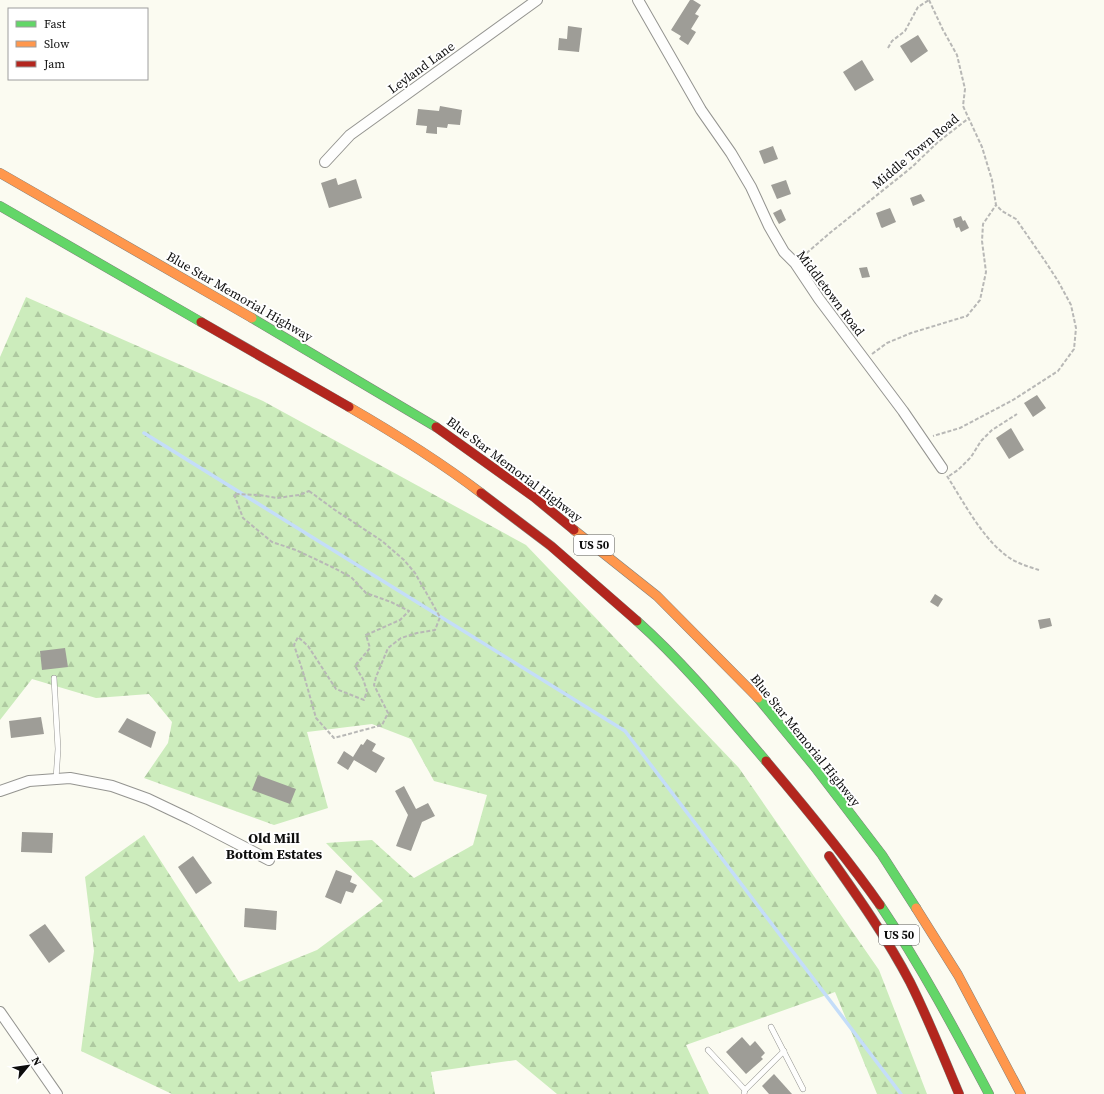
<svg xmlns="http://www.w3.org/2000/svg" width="1104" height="1094" font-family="'Source Serif 4',serif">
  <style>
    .forest { fill: url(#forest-firs) }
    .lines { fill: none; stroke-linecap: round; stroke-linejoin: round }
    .stream { stroke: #c4ddf9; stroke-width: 3.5 }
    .building { fill: #9e9d97 }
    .lane-casing { stroke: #949490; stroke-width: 6 }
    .street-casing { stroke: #949490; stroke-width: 12 }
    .fast-casing { stroke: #81817d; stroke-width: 10 }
    .slow-casing { stroke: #81817d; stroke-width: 10 }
    .jam-casing { stroke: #81817d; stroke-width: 10 }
    .path { stroke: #b8b8b6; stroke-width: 2; stroke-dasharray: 4 2; stroke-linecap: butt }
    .lane { stroke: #fefefd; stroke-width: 5 }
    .street { stroke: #fefefd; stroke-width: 10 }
    .fast { stroke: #63d668; stroke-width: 9 }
    .slow { stroke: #ff974d; stroke-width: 9 }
    .jam { stroke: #b3261e; stroke-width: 9 }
    .labels { text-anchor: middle; stroke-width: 4; stroke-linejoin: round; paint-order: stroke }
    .shield { fill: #fff; stroke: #565656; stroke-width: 1 }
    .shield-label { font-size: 12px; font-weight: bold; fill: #0d0d0d }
    .street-label { font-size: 13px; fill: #0d0d0d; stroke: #fff }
    .neighbourhood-label { font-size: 14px; font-weight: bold; fill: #0d0d0d; stroke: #fff }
  </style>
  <defs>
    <pattern id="forest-firs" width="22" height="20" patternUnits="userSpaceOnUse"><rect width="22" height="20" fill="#ccecbc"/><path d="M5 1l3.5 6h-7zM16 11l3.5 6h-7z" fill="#aec9a0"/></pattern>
  </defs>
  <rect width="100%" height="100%" fill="#fbfbf1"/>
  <polygon class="forest" points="26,297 263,401 526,545 739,768 879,970 927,1094 877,1094 835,992 686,1045 709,1094 557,1094 516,1060 431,1072 435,1094 172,1094 81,1051 94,951 85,877 144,835 239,982 317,950 383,901 326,843 372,840 414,878 473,845 487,795 434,781 411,739 372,724 307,732 328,808 274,825 144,778 168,743 172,722 149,694 96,698 32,679 0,720 0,357"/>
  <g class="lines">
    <polyline class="stream" points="144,433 625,731 901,1094"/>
  </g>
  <g class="building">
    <polygon points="690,0 693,0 701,5 695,14 699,16 691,29 696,32 688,45 679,39 681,36 671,30"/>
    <polygon points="568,26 582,28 579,52 558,50 559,38 567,39"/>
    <polygon points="918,35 928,51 911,63 900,46"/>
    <polygon points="862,60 874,80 855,91 843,72"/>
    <polygon points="440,106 462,110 460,125 448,124 447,128 437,127 437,134 426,133 427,126 416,125 418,109 439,111"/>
    <polygon points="773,146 778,159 764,164 759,151"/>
    <polygon points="336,178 338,185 356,179 362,198 329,208 321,183"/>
    <polygon points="786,180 791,194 777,199 771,185"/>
    <polygon points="921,194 925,201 913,206 910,198"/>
    <polygon points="890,208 896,222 882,228 881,227 876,213"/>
    <polygon points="781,209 786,220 779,224 773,213"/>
    <polygon points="961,216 963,221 965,220 969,228 961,232 959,227 956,228 953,219"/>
    <polygon points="867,267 870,277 862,278 859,268"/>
    <polygon points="1037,395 1046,408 1033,417 1024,403"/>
    <polygon points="1011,428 1024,450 1009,459 996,438"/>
    <polygon points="935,594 943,599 938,607 930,602"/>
    <polygon points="1050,618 1052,626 1040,629 1038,620"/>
    <polygon points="65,648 68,667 42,670 40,651"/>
    <polygon points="41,717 44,734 11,738 9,721"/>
    <polygon points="127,718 156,732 151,748 118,732"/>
    <polygon points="367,739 376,744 372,751 385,758 376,773 354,760 348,770 337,763 344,751 353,757 361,744 363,745"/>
    <polygon points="258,775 296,789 290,804 252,790"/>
    <polygon points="404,786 416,809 428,803 435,816 422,822 411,851 396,846 408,815 395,791"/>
    <polygon points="22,832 53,833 52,853 21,852"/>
    <polygon points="193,856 212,883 196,894 178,867"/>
    <polygon points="336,870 352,876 350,882 357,885 353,893 346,891 341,904 325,897"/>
    <polygon points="245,908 277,911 276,930 244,927"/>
    <polygon points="45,924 65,951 49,963 29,935"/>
    <polygon points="742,1037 750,1046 755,1041 765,1053 761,1057 763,1059 746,1074 726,1052"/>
    <polygon points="774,1074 792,1094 769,1094 762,1086"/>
  </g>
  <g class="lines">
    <g class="lane-casing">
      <g id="lane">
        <polyline points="54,678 58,749 56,779"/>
        <polyline points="771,1027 803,1089"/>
        <polyline points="708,1050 745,1090"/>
        <polyline points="744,1094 745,1090 784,1051"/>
      </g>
    </g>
    <g class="street-casing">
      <g id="street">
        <polyline points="638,0 701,110 731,153 751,187 769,226 784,252 795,263 819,299 903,411 942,468"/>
        <polyline points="325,162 350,135 537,0"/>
        <polyline points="0,791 29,781 70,778 112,786 148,799 190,819 269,860"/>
        <polyline points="0,1012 57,1094"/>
      </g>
    </g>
    <g class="fast-casing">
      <g id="fast">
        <polyline points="0,206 201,322"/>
        <polyline points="252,318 436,427"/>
        <path d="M637 621C684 663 725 713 766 761"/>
        <polyline points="758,698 814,766 882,855 916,908"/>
        <path d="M880 905C921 966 955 1030 989 1094"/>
      </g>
    </g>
    <g class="slow-casing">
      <g id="slow">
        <polyline points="0,173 252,318"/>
        <path d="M349 407C394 433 439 461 481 493"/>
        <polyline points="574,530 657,596 758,698"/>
        <polyline points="916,908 958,975 1021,1094"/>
      </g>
    </g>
    <g class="jam-casing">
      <g id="jam">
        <polyline points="201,322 349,407"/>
        <polyline points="436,427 534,497 574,530"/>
        <polyline points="481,493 551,546 637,621"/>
        <path d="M766 761C805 807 845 855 880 905"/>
        <path d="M829 856C858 897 887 938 910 982 928 1018 943 1056 959 1094"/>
      </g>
    </g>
    <g class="path">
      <polyline points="929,0 943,30 957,55 965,89 963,106 982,147 992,180 996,205 1002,211 1016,219 1045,261 1058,281 1071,305 1076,328 1074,349 1058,371 1013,400 960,428 933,436"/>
      <polyline points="888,48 892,41 905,31 918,7 929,0"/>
      <polyline points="802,257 831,232 912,167 938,142 969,118"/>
      <polyline points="872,354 887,343 911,333 967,316 980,300 986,272 982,241 983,224 996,205"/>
      <path d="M947 476C963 501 980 534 1003 553 1013 562 1026 566 1039 570"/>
      <polyline points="949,476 958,470 971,457 981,441 992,430 1017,414"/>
      <polygon points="309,491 335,510 382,541 404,560 415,573 440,617 435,630 417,633 401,638 388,648 376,677 374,685 388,713 382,725 334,738 316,718 303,672 294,645 298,637 308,646 336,689 364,700 367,691 363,679 355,666 370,648 366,635 400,620 409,611 391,602 366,593 351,577 332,567 296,550 272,542 243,518 234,494 259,495 277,498 299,495"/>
    </g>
    <use href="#lane" class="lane"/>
    <use href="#street" class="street"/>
    <use href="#fast" class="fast"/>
    <use href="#slow" class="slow"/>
    <use href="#jam" class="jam"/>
  </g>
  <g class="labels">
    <g class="shield">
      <rect x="574" y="535" width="40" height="20" rx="3"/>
      <rect x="879" y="925" width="40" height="20" rx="3"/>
    </g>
    <g class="shield-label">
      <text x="594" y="549">US 50</text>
      <text x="899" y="939">US 50</text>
    </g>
    <g class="street-label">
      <text transform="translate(421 67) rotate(-36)" y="5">Leyland Lane</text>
      <text transform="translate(915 151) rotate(-40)" y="5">Middle Town Road</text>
      <text transform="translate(831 293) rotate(53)" y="5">Middletown Road</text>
      <text transform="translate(240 296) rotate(30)" y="5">Blue Star Memorial Highway</text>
      <text transform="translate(515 469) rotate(37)" y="5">Blue Star Memorial Highway</text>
      <text transform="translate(806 740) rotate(51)" y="5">Blue Star Memorial Highway</text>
    </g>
    <g class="neighbourhood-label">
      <text x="274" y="843">Old Mill<tspan x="274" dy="16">Bottom Estates</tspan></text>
    </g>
  </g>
  <rect x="8" y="8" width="140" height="72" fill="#ffffff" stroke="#9e9e9e"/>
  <rect x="16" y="21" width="20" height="6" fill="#63d668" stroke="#9e9e9e"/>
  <text x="44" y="28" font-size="12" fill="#0d0d0d">Fast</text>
  <rect x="16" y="41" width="20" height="6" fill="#ff974d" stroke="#9e9e9e"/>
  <text x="44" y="48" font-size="12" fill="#0d0d0d">Slow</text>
  <rect x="16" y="61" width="20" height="6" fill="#b3261e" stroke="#9e9e9e"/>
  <text x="44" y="68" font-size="12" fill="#0d0d0d">Jam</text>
  <g transform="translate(28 1066) rotate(61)" stroke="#ffffff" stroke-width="3" paint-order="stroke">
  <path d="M0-3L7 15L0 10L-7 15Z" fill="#0d0d0d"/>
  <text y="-6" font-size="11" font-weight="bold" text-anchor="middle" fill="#0d0d0d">N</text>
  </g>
</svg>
